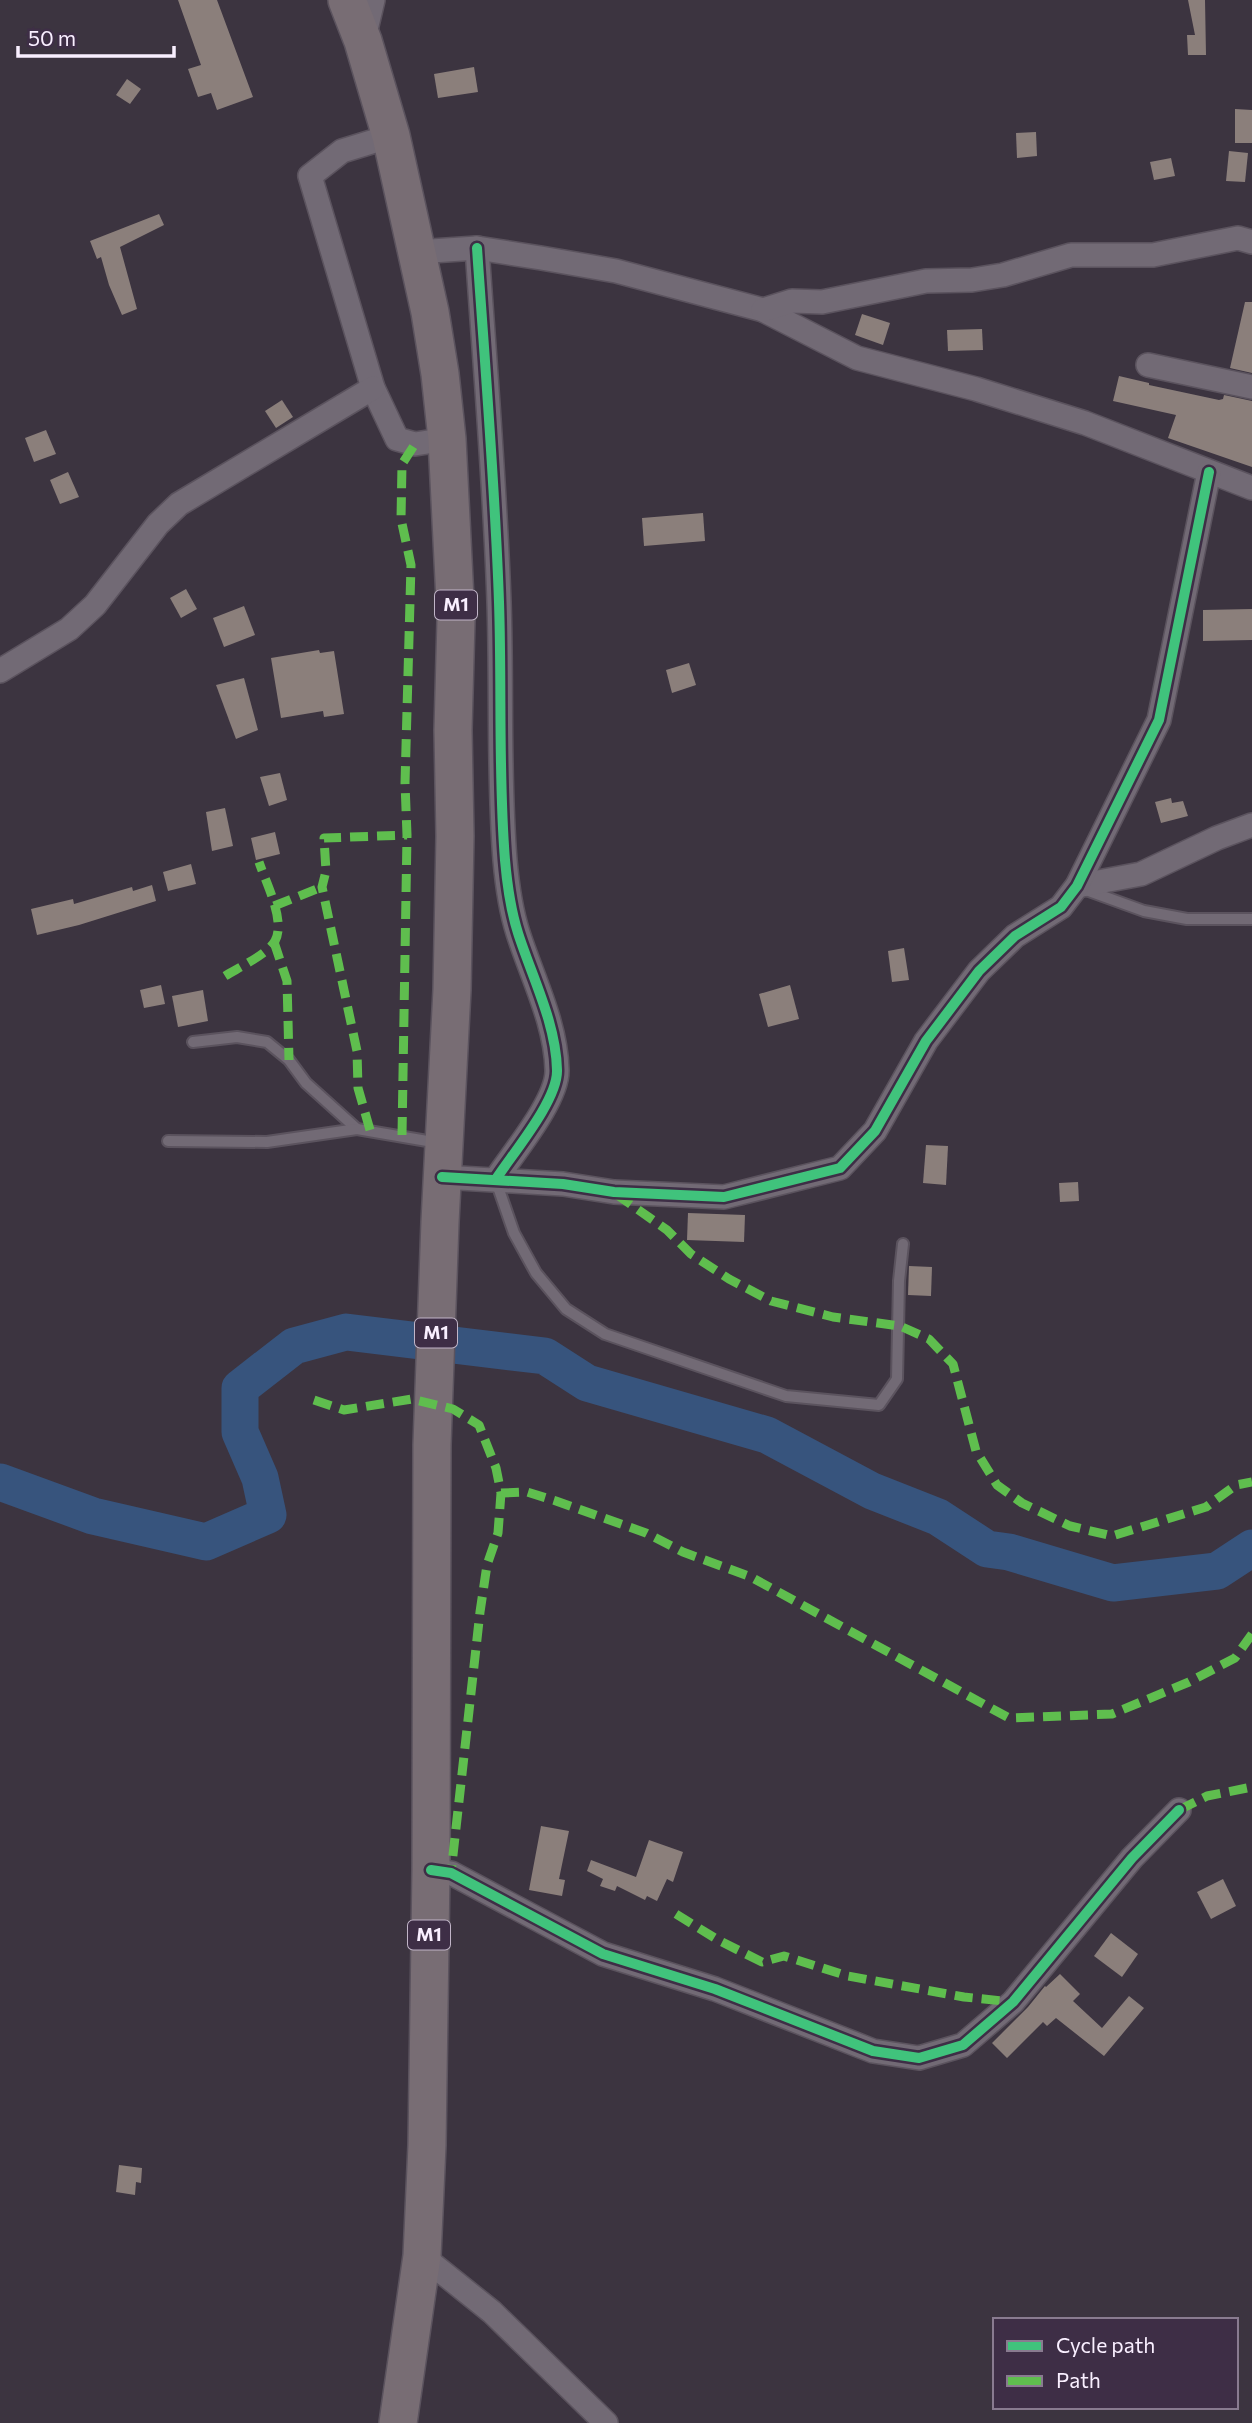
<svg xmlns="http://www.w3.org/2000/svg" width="1252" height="2423" font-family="Commissioner,sans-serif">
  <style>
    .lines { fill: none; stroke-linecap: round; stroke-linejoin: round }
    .river { stroke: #37547d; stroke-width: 37 }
    .building { fill: #8b7f7b }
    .service-casing { stroke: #5b535e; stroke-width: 14 }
    .minor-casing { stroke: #5b535e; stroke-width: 26 }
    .trunk-casing { stroke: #5b535e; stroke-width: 40 }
    .service { stroke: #726a75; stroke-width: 10 }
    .minor { stroke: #726a75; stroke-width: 23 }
    .trunk { stroke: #786d74; stroke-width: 37 }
    .quiet { stroke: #5fbe4e; stroke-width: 9; stroke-dasharray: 18 9; stroke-linecap: butt }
    .cycleway-casing { stroke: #3e2e46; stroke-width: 15 }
    .cycleway { stroke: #40c37c; stroke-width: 10 }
    .labels { text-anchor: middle; stroke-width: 7; stroke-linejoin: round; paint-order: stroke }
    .shield { fill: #3e2e46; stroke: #c1b5c8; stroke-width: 2 }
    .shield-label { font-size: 18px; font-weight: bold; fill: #f9efff }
  </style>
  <rect width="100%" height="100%" fill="#3c3440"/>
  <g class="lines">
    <polyline class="river" points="0,1482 93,1516 206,1542 268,1515 260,1478 240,1432 240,1388 294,1346 346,1332 545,1356 587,1383 767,1435 872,1491 938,1517 987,1549 1009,1552 1113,1583 1217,1571 1252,1548"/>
  </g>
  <g class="building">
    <polygon points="178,0 217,0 253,97 217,110 211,93 198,97 188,69 201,65"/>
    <polygon points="1188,0 1205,0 1206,55 1188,55 1187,35 1195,35"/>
    <polygon points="474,67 478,92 438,98 434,74"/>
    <polygon points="127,79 141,89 130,104 116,95"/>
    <polygon points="1235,109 1252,110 1252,143 1235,143"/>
    <polygon points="1036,132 1037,156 1017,158 1016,133"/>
    <polygon points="1229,151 1248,153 1245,182 1226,181"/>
    <polygon points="1171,158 1175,176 1154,180 1150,162"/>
    <polygon points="159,214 164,225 120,247 137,309 122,315 109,285 101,257 97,259 90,241"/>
    <polygon points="1245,302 1252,302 1252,373 1230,368"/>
    <polygon points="862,314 890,323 883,345 855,335"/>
    <polygon points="982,329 983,350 948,351 947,330"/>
    <polygon points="1119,376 1149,383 1149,385 1219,400 1223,399 1224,395 1252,401 1252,467 1168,438 1176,415 1113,401"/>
    <polygon points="282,400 293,417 276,428 265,411"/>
    <polygon points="46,430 56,454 34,462 25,438"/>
    <polygon points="68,472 79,497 60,504 50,480"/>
    <polygon points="703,513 705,541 644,546 642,518"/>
    <polygon points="186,589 197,609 181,618 170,598"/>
    <polygon points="244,606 255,635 224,647 213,618"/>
    <polygon points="1252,609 1252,640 1203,641 1203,610"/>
    <polygon points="319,650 320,653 334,651 344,714 324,717 323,711 281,718 271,658"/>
    <polygon points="689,663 696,685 672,693 666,670"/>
    <polygon points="244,678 258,730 236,739 216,685"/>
    <polygon points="280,773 287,800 269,806 260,777"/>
    <polygon points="1171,798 1172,803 1183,801 1188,816 1161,823 1155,802"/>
    <polygon points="225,808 233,846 212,851 206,812"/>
    <polygon points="275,832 280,854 256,860 251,838"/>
    <polygon points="191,864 196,884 168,891 163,872"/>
    <polygon points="152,885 156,901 79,925 37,935 31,909 73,899 74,904 132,887 133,891"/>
    <polygon points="904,948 909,980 892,982 888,951"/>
    <polygon points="161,985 165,1004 144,1008 140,990"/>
    <polygon points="790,985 799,1019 768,1027 759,994"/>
    <polygon points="203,990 208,1021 178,1027 172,996"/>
    <polygon points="926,1145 948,1146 946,1185 923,1183"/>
    <polygon points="1078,1182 1079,1201 1060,1202 1059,1183"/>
    <polygon points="688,1213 745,1215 744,1242 687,1240"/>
    <polygon points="909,1266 932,1267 931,1296 908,1295"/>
    <polygon points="541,1826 569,1831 559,1879 565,1880 562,1896 529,1890"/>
    <polygon points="649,1840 683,1852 673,1882 667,1879 657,1901 647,1896 645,1900 617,1886 615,1891 600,1886 603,1879 587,1871 591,1860 636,1877"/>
    <polygon points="1223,1879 1236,1906 1211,1919 1197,1892"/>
    <polygon points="1111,1933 1138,1954 1122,1977 1094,1956"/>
    <polygon points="1060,1974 1080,1994 1073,2001 1102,2028 1129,1996 1144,2008 1104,2056 1056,2018 1047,2026 1043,2022 1007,2058 992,2043 1028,2007 1045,1986 1046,1987"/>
    <polygon points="119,2165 142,2168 141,2183 136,2182 135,2195 116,2192"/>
  </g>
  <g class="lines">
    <g class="service-casing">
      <g id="service">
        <polyline points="1086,890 1144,911 1187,919 1252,919"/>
        <polyline points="193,1042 237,1037 267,1042 289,1060 306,1083 357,1129"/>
        <polyline points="168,1141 267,1142 357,1129 439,1143"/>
        <polyline points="496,1181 514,1233 536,1273 566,1309 605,1334 786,1396 879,1405 897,1379 899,1281 903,1244"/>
      </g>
    </g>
    <g class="minor-casing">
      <g id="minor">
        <polyline points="364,38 373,0"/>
        <polyline points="391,136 342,151 310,176 373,388 397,439 415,444 447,439"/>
        <path d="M477 248C485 366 495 484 499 602 502 688 498 774 505 860 507 883 511 911 518 933 532 977 556 1023 557 1070 558 1100 513 1153 496 1179"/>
        <polyline points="416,252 477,248 541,258 616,271 763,310 857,358 976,389 1085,423 1252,488"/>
        <polyline points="763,310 792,301 822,302 926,281 972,280 1003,275 1071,255 1153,255 1238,238 1252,242"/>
        <polyline points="1148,365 1252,387"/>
        <polyline points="0,671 69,629 95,605 158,524 179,504 373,388"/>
        <polyline points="1077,886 1141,874 1217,838 1252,825"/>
        <polyline points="442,1177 563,1184 614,1192 724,1197 840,1168 875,1131 926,1041 979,971 1015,936 1061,907 1077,886 1159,720 1209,472"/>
        <polyline points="431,1870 451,1873 603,1954 715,1989 873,2051 919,2058 963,2045 1013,2002 1132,1858 1179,1810"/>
        <polyline points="422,2256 492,2312 606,2423"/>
      </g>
    </g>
    <g class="trunk-casing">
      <polyline id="trunk" points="347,0 363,41 391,136 430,312 440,374 447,439 456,620 453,730 455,836 452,990 440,1222 432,1445 431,1870 427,2145 422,2256 398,2423"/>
    </g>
    <use href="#service" class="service"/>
    <use href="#minor" class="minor"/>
    <use href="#trunk" class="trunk"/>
    <g class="quiet">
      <polyline points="274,906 322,887"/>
      <polyline points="274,942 287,981 289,1060"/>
      <path d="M225 976C238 968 268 954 275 941 286 921 266 883 259 862"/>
      <polyline points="370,1130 358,1088 357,1051 322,887 326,871 324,838 407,835"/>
      <polyline points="402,1135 407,835 405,783 411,565 401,519 402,464 415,444"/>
      <polyline points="616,1194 667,1230 691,1254 729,1279 771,1301 833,1317 900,1326 929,1339 953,1364 976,1451 997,1485 1022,1503 1070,1526 1112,1536 1206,1507 1236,1485 1252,1482"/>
      <polyline points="314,1400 344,1410 412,1399 453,1409 479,1425 496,1468 501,1493 498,1533 487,1565 480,1612 451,1873"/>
      <polyline points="501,1493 527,1492 556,1501 646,1533 683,1552 751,1577 1009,1718 1112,1714 1189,1682 1235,1658 1252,1634"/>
      <polyline points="1179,1810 1207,1796 1252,1787"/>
      <polyline points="676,1914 718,1940 762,1962 784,1956 848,1976 964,1997 1013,2002"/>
    </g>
    <g class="cycleway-casing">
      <g id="cycleway">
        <path d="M477 248C485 366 495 484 499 602 502 688 498 774 505 860 507 883 511 911 518 933 532 977 556 1023 557 1070 558 1100 513 1153 496 1179"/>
        <polyline points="442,1177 563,1184 614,1192 724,1197 840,1168 875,1131 926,1041 979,971 1015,936 1061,907 1077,886 1159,720 1209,472"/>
        <polyline points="431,1870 451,1873 603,1954 715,1989 873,2051 919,2058 963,2045 1013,2002 1132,1858 1179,1810"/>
      </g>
    </g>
    <use href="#cycleway" class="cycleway"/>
  </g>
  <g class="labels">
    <g class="shield">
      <rect x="435" y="590.5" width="42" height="29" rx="5"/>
      <rect x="415" y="1318.5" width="42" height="29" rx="5"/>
      <rect x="408" y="1920.5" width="42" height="29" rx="5"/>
    </g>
    <g class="shield-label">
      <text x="456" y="611">M1</text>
      <text x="436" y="1339">M1</text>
      <text x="429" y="1941">M1</text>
    </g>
  </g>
  <rect x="993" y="2318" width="245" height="91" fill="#3e2e46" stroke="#897b90" stroke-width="2"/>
  <rect x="1007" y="2341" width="35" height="10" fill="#40c37c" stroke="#897b90" stroke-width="2"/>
  <text x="1056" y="2353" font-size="21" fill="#f9efff">Cycle path</text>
  <rect x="1007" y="2376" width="35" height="10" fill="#5fbe4e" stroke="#897b90" stroke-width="2"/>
  <text x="1056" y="2388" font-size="21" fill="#f9efff">Path</text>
  <path d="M18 46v10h156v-10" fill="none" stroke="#f9efff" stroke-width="3.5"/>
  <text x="28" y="46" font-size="21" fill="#f9efff" stroke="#3e2e46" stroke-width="5" paint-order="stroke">50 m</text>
</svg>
